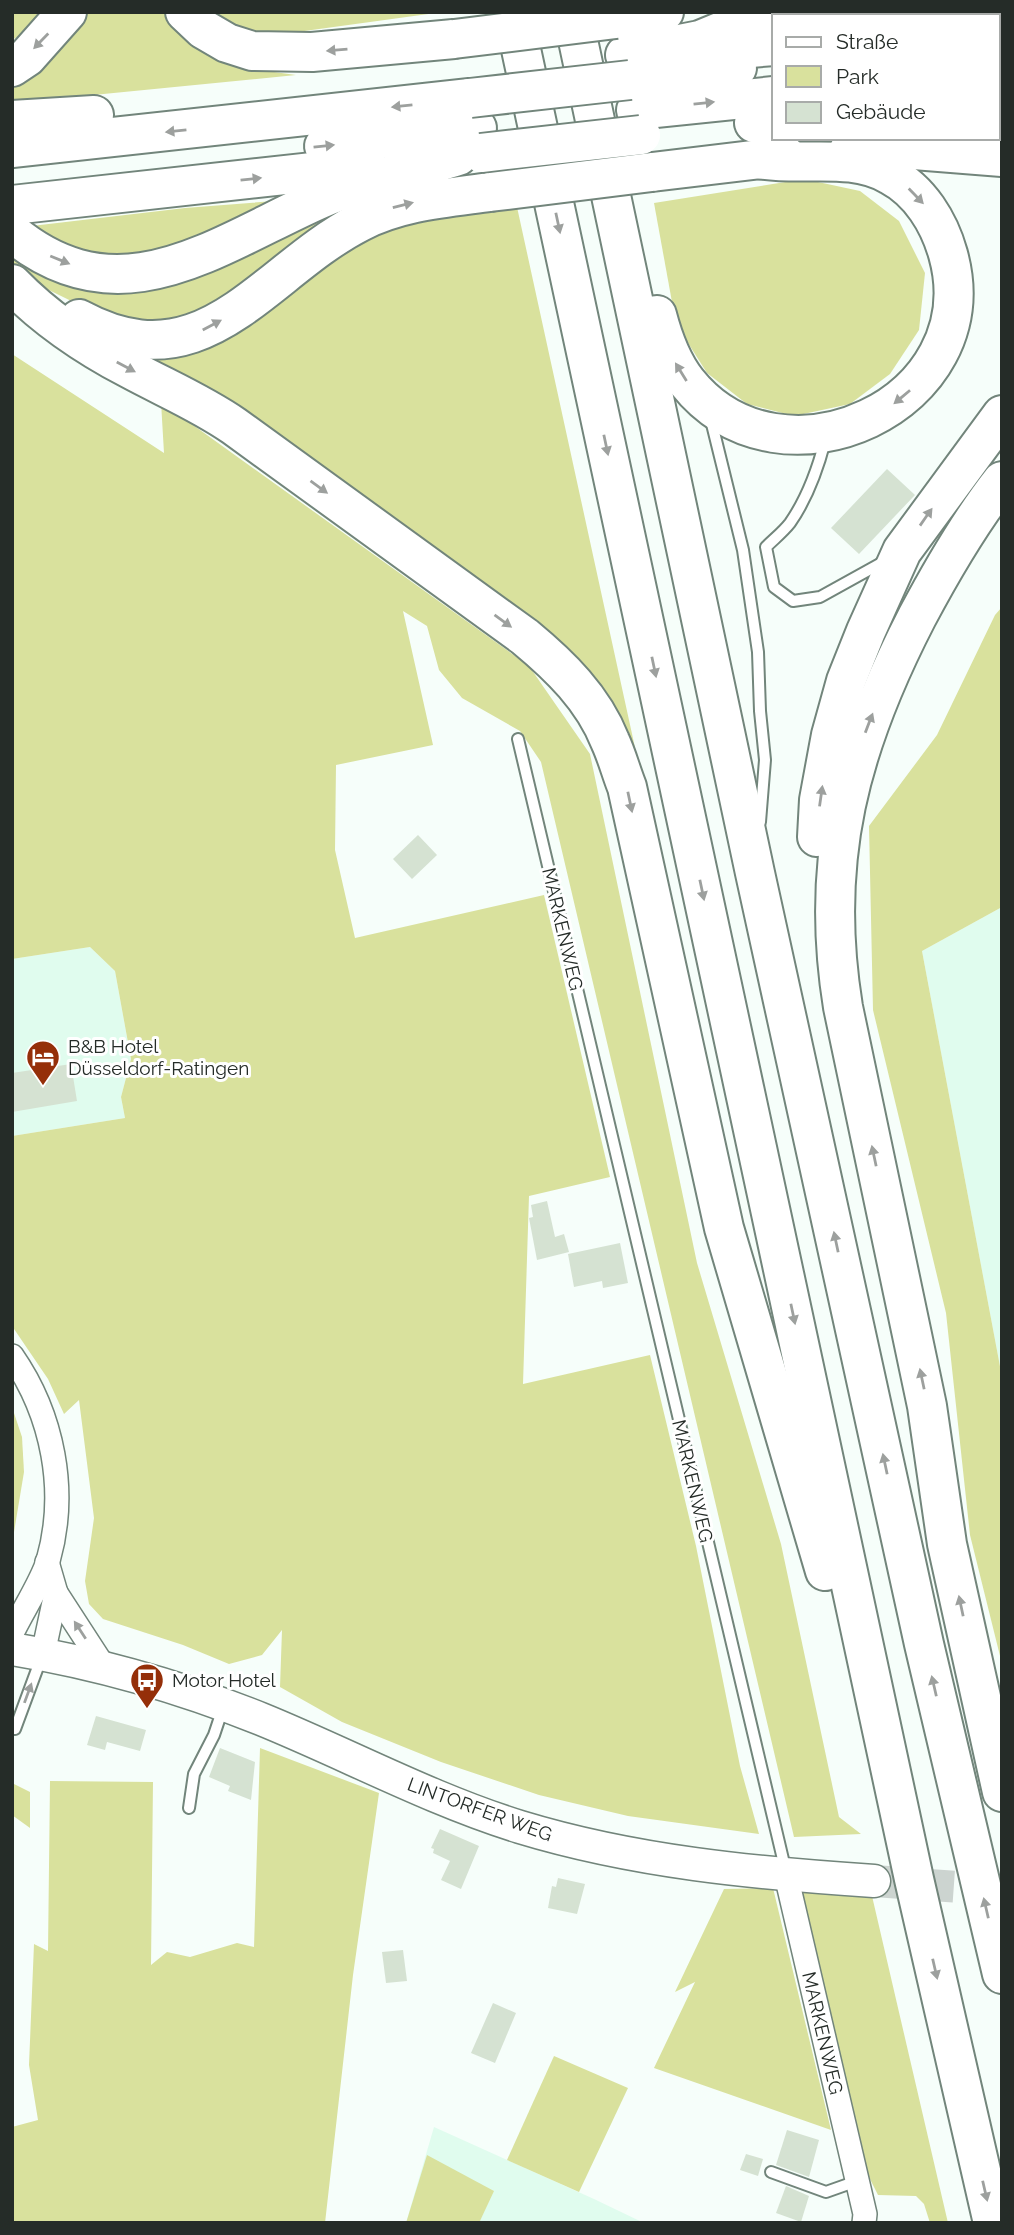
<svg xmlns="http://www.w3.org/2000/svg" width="1014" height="2235" font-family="Raleway,sans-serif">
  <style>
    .built { fill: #e0fcee }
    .green { fill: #d9e19d }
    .building { fill: #d5e2d2 }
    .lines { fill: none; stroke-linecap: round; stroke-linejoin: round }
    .secondary-tunnel { stroke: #ccd4d0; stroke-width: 32; stroke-dasharray: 32 16; stroke-linecap: butt }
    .service-casing { stroke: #72857b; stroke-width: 14 }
    .minor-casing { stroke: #72857b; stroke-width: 26 }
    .secondary-casing { stroke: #72857b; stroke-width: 35 }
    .motorway-casing { stroke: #72857b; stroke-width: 42 }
    .service { stroke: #fff; stroke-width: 10 }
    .minor { stroke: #fff; stroke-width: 23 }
    .secondary { stroke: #fff; stroke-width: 32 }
    .motorway { stroke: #fff; stroke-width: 38 }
    .motorway-bridge-casing { stroke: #72857b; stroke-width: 42; stroke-linecap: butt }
    .motorway-bridge { stroke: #fff; stroke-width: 38 }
    .oneway { fill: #9da09e }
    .labels { text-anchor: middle; stroke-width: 6; stroke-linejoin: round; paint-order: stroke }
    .street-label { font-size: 19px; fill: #252c28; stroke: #fff }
    .poi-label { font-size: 19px; fill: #252c28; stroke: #fff; text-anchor: start }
  </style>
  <rect width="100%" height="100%" fill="#f6fefa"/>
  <g class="built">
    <polygon points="1002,907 1002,1377 922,951"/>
    <polygon points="90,947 115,971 131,1059 121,1097 125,1118 12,1136 12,959"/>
    <polygon points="434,2127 594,2199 644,2223 406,2223"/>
  </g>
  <g class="green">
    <polygon points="12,12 41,12 22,34 12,40"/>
    <polygon points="87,12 169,12 186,36 237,67 296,75 12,103 12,89 51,59"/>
    <polygon points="213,12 443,12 268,36 220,20"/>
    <polygon points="465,172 468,184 183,324 106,318 12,272 12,254 47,273 292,224"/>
    <polygon points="804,179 860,191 899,221 925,273 919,330 890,374 850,404 794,416 747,404 707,373 676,324 654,203"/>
    <polygon points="275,193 296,195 214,244 96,259 23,227 185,208 274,201"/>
    <polygon points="517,207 720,1137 602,708 153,363 160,354 385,224"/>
    <polygon points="12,354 164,453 161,402 529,666 590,754 697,1263 781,1544 839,1817 861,1834 794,1837 541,762 520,731 462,698 439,670 427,626 403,611 433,745 336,765 335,850 355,938 544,895 610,1177 529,1196 523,1384 650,1355 696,1546 740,1766 759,1834 628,1816 539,1795 441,1762 342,1722 280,1687 282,1630 262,1655 229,1664 183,1645 103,1619 89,1604 85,1581 94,1518 79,1400 64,1414 48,1379 12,1326 12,1136 125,1118 121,1097 131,1059 115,971 90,947 12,959"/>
    <polygon points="1002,607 1002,907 922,951 1002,1377 1002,1664 970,1535 946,1313 873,1010 869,826 937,735 995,615"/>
    <polygon points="12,1407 22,1437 24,1472 12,1544"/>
    <polygon points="260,1748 379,1793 353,1975 325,2223 12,2223 12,2127 38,2120 29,2065 34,1944 48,1951 50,1781 153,1782 151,1965 167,1952 190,1957 237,1943 254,1947"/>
    <polygon points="12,1783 30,1792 30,1828 12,1815"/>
    <polygon points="773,1888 831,2130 654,2068 695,1982 675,1992 724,1889"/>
    <polygon points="802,1892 872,1896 948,2223 930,2223 924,2204 916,2196 878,2195 868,2175"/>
    <polygon points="554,2056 628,2088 579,2192 507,2160"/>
    <polygon points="427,2155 494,2191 479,2223 406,2223"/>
  </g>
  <g class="building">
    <polygon points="887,469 915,495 859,554 831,528"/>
    <polygon points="418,835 437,855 412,879 393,859"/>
    <polygon points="71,1064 77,1101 12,1112 12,1073"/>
    <polygon points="547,1201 555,1237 564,1234 569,1252 537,1260 529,1218 533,1217 531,1205"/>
    <polygon points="620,1243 628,1283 603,1288 602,1281 574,1287 568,1254"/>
    <polygon points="96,1716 146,1730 140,1751 107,1742 105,1750 87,1745"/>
    <polygon points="220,1748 255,1762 251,1800 228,1791 230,1786 209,1777"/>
    <polygon points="440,1829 479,1846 461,1889 441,1880 450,1861 433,1853 434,1849 431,1848"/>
    <polygon points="558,1878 585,1884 577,1914 548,1908 552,1886 556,1887"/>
    <polygon points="403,1950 407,1981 386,1983 382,1952"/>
    <polygon points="493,2003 516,2013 495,2063 471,2053"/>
    <polygon points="787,2130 819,2140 809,2177 776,2165"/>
    <polygon points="746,2154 763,2159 758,2176 740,2170"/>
    <polygon points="786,2186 809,2196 801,2222 776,2213"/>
  </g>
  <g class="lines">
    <polyline class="secondary-tunnel" points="874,1881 1002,1890"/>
    <g class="service-casing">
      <g id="service">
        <polyline points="711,420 743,550 758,652 760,711 765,760 760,822"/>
        <path d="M825 441C818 468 806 500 790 523 783 532 774 539 766 547L774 587 793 601 820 597 885 561"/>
        <polyline points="518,739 786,1872"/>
        <polyline points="12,1728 15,1729 42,1656"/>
        <polyline points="189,1808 194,1774 214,1735 223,1708"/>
        <polyline points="771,2172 826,2192 857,2181"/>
      </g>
    </g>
    <g class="minor-casing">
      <g id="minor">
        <path d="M12 1356C53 1415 68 1491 48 1561 42 1581 22 1612 12 1633"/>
        <polyline points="56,1593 104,1667"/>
        <polyline points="43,1654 56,1593 47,1562"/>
        <polyline points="786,1875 865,2214 864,2223"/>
      </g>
    </g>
    <g class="secondary-casing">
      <path id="secondary" d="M12 1649C97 1663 181 1687 261 1719 347 1754 430 1799 520 1827 635 1862 754 1873 874 1881"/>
    </g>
    <g class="motorway-casing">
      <g id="motorway">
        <polyline points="185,12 203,29 227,43 252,51 312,52 454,39"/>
        <polyline points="513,12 914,1879 993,2223"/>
        <polyline points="572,12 755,873 924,1644 1002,1974"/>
        <polyline points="616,19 664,12"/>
        <polyline points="998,20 1002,19"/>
        <polyline points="701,52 774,46"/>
        <polyline points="625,55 700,40 768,12"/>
        <polyline points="12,67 27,57 67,12"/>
        <polyline points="998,73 1002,73"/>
        <polyline points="630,80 737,68"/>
        <polyline points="636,110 774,96"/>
        <polyline points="12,120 94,115"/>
        <polyline points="754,123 774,126"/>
        <polyline points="324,146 477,128"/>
        <polyline points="12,148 470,98"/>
        <polyline points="849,150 914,150 1002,157"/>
        <polyline points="652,172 786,156"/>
        <polyline points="12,205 367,166"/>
        <path d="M12 233C120 322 216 245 320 199 363 180 412 171 458 156"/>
        <path d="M12 284C46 319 86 346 130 369 165 388 201 403 234 426L525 637C560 666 593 698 610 741 617 756 621 772 627 787L724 1228 825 1571"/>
        <path d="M657 315C663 338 672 363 687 382 781 500 990 404 948 254 939 222 920 191 890 175 850 152 802 167 759 159"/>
        <path d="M79 319C205 387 262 272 360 222 401 201 446 198 490 192"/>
        <path d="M1002 481C969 523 942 570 917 617 850 747 819 860 843 1007L927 1406 947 1544 1002 1792"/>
        <polyline points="817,837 819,800 831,735 846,681 866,631 902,551 1002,415"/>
      </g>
    </g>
    <use href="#service" class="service"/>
    <use href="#minor" class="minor"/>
    <use href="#secondary" class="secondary"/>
    <use href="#motorway" class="motorway"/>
    <g class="motorway-bridge-casing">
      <g id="motorway-bridge">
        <polyline points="454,39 616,19"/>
        <polyline points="470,98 630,80"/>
        <polyline points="481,153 641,135"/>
        <polyline points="490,192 652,172"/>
      </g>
    </g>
    <use href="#motorway-bridge" class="motorway-bridge"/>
  </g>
  <defs><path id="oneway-solid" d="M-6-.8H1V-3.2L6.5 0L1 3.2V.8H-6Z" transform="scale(1.75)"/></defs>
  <g class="oneway">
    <use href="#oneway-solid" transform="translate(41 41) rotate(134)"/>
    <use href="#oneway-solid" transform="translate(337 50) rotate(175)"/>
    <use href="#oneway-solid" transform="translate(704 103) rotate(-6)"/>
    <use href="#oneway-solid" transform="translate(402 106) rotate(174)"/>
    <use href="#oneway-solid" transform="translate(176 131) rotate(174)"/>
    <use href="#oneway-solid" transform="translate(324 146) rotate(-6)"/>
    <use href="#oneway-solid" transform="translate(251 179) rotate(-6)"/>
    <use href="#oneway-solid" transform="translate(916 196) rotate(46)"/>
    <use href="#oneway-solid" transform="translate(403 205) rotate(-14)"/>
    <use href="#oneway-solid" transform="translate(558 223) rotate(78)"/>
    <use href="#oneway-solid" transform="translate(60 260) rotate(22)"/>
    <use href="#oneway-solid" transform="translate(212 325) rotate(-28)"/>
    <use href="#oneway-solid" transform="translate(126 367) rotate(28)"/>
    <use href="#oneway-solid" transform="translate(681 372) rotate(-122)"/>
    <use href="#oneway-solid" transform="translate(902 397) rotate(140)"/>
    <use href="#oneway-solid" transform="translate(606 445) rotate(78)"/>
    <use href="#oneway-solid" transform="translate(319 487) rotate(36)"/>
    <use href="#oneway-solid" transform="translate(926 517) rotate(-55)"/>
    <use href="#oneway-solid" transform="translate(503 621) rotate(36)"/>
    <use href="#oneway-solid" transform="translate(654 667) rotate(78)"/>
    <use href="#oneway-solid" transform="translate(869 723) rotate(-69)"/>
    <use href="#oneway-solid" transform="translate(821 796) rotate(-82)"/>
    <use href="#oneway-solid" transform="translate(630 802) rotate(78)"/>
    <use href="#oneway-solid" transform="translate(702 890) rotate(78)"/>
    <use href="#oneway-solid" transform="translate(874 1156) rotate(-102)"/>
    <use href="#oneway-solid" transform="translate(836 1242) rotate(-102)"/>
    <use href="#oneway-solid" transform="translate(793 1314) rotate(78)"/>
    <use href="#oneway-solid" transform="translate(922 1379) rotate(-102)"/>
    <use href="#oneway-solid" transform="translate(885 1464) rotate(-102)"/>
    <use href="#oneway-solid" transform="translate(961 1606) rotate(-102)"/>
    <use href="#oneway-solid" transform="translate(80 1630) rotate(-123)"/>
    <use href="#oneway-solid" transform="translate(934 1686) rotate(-103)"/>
    <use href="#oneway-solid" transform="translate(28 1693) rotate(-70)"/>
    <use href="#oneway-solid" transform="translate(986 1908) rotate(-103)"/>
    <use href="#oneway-solid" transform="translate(935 1969) rotate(77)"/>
    <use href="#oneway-solid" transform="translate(985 2191) rotate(77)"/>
  </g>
  <defs>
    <g id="hotel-pin" transform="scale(1.75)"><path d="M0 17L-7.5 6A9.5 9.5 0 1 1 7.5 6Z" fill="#952f09" stroke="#fff"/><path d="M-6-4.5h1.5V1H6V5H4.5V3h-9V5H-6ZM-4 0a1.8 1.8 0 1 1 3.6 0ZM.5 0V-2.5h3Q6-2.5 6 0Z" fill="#fff"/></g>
    <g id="bus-pin" transform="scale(1.75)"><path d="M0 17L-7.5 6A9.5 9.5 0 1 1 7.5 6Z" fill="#952f09" stroke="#fff"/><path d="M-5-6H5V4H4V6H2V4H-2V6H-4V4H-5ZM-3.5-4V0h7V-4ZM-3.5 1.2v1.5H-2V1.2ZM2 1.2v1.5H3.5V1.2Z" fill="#fff"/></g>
  </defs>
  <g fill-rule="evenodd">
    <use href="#hotel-pin" x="43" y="1057"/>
    <use href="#bus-pin" x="147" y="1680"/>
  </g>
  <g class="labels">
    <g class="street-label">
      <text transform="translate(563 929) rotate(77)" y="7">MARKENWEG</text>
      <text transform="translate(693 1481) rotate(77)" y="7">MARKENWEG</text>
      <text transform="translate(480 1809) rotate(20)" y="7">LINTORFER WEG</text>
      <text transform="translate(823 2033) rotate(77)" y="7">MARKENWEG</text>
    </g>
    <g class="poi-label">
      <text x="68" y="1053">B&amp;B Hotel<tspan x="68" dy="22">Düsseldorf-Ratingen</tspan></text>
      <text x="172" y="1687">Motor Hotel</text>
    </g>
  </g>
  <rect width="1014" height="2235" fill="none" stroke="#252c28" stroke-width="28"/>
  <rect x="772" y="14" width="228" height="126" fill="#ffffff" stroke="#a8aba9" stroke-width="2"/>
  <rect x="786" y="37" width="35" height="10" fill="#ffffff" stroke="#a8aba9" stroke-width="2"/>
  <text x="836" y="49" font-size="21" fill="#252c28">Straße</text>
  <rect x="786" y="66" width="35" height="21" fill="#d9e19d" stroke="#a8aba9" stroke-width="2"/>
  <text x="836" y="84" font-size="21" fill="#252c28">Park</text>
  <rect x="786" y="102" width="35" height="21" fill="#d5e2d2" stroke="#a8aba9" stroke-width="2"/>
  <text x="836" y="119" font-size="21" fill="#252c28">Gebäude</text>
</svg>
